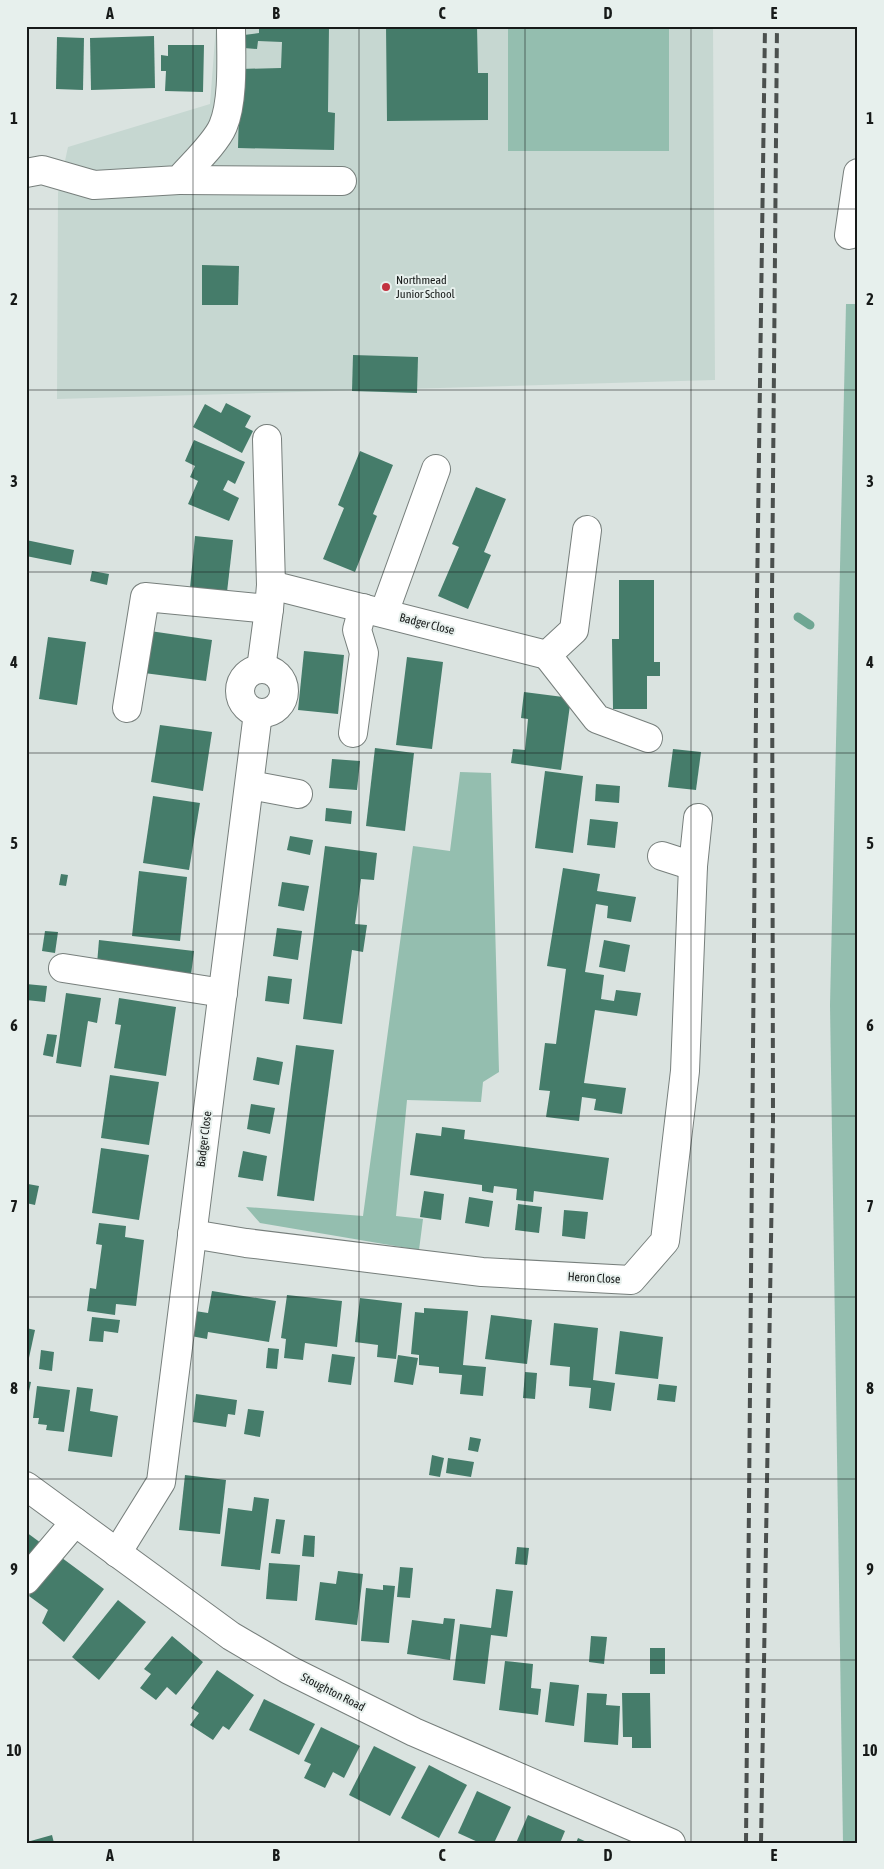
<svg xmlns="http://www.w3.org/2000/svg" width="884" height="1869" font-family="'Asap Condensed',sans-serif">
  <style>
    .built { fill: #c6d7d1 }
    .green { fill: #94beaf }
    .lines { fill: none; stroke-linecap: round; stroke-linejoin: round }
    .stream { stroke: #6ea693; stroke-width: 9 }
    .building { fill: #457c6a }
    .minor-casing { stroke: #777f7c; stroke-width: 30 }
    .minor { stroke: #fff; stroke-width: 28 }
    .rail { stroke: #4b504e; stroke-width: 4; stroke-dasharray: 10 5; stroke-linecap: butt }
    .grid { fill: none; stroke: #171a19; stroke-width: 1; stroke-opacity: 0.55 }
    .poi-dot { fill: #c2323f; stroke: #e7f0ed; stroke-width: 2 }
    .labels { text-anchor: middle; stroke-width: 4; stroke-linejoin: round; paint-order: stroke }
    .poi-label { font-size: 12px; fill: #171a19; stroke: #e7f0ed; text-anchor: start }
    .street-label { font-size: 12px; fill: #171a19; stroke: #e7f0ed }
    .neatline { fill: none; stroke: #171a19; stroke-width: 2 }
    .grid-label { font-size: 16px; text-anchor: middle; font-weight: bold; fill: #171a19 }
  </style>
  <rect width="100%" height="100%" fill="#dae3e0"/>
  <polygon class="built" points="216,26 713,26 715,380 57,399 58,193 68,147 210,104"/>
  <g class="green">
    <rect x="508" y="26" width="161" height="125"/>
    <polygon points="846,304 858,304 858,1843 843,1843 830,1005"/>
    <polygon points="460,772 491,773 499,1072 483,1082 481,1102 407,1100 396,1216 423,1219 419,1250 260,1223 246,1207 363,1216 413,846 450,851"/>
  </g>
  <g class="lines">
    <polyline class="stream" points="798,617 810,625"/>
  </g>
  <g class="building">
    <polygon points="259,26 329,26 328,112 335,113 334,150 238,148 240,69 281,68 282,42 258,41 257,49 244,48 244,35 259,33"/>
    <polygon points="386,26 477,26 478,73 488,73 488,120 387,121"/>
    <polygon points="154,36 155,88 91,90 90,38"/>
    <polygon points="57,37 84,38 83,90 56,89"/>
    <polygon points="168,45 204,45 203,92 165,91 166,71 161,71 161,55 168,56"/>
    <polygon points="202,265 239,266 238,305 202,305"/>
    <polygon points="353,355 418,357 417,393 352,391"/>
    <polygon points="226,403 251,416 245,427 253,431 242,453 193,427 205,404 221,413"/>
    <polygon points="194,440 245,462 235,484 228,480 223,490 239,498 229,521 188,504 198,481 190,477 195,466 185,461"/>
    <polygon points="360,451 393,465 373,514 377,516 355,572 323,559 344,508 338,505"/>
    <polygon points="476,487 506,499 484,552 491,555 468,609 438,596 459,547 452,544"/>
    <polygon points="195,536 233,540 227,592 190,588"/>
    <polygon points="26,540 74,550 71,565 26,556"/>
    <polygon points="92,571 109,574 107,585 90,581"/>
    <polygon points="619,580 654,580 654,662 660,662 660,676 647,676 647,709 613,709 612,639 619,639"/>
    <polygon points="150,631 212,640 206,681 144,673"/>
    <polygon points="48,637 86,642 77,705 39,699"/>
    <polygon points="304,651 344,655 338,714 298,710"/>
    <polygon points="407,657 443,662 432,749 396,745"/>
    <polygon points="524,692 571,698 561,770 511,763 513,749 525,750 528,719 521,718"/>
    <polygon points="160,725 212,732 203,791 151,782"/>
    <polygon points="375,748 414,753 405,831 366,826"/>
    <polygon points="673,749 701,752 696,790 668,787"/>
    <polygon points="332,759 360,761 357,790 329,788"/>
    <polygon points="545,771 583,776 573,853 535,848"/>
    <polygon points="596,784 620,786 619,803 595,801"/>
    <polygon points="153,796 200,803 189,870 143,863"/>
    <polygon points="326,808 352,811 351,824 325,821"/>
    <polygon points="590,819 618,822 615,848 587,845"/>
    <polygon points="290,836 313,840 310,855 287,850"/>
    <polygon points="325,846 377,853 374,880 361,879 355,924 367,925 363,952 352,950 342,1024 303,1019"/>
    <polygon points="563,868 600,874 597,891 636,897 631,922 607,918 608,906 596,904 585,972 604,975 601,999 614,1001 616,990 641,993 637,1016 595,1010 584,1083 626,1088 622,1114 594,1110 596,1099 582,1097 579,1121 546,1117 550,1091 539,1090 545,1043 556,1044 566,969 547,966"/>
    <polygon points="139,871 187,877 180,941 132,936"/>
    <polygon points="61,874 68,875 66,886 59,885"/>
    <polygon points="282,882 309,886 304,911 278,906"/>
    <polygon points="277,928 302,931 298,960 273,956"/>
    <polygon points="45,931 58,932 55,953 42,951"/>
    <polygon points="99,940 194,951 191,975 97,964"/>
    <polygon points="604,940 630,945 625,972 599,967"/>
    <polygon points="268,976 292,979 289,1004 265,1001"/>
    <polygon points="26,984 47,986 45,1002 26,1000"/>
    <polygon points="66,993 101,998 97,1023 88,1021 81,1067 56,1063"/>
    <polygon points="119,998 176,1007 166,1076 114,1068 121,1025 115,1024"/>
    <polygon points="47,1034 57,1035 53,1057 43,1055"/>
    <polygon points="296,1045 334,1050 314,1201 277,1196"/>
    <polygon points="257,1057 283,1062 279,1085 253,1080"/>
    <polygon points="110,1075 159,1082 149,1145 101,1138"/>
    <polygon points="251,1104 275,1108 270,1134 247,1129"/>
    <polygon points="442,1127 465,1130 464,1139 609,1158 603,1200 534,1191 533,1202 516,1200 517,1189 494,1186 493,1193 482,1191 482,1185 410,1175 416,1133 441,1136"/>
    <polygon points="101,1148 149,1155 139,1220 92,1213"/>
    <polygon points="243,1151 267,1156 263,1181 238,1177"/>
    <polygon points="28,1184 39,1186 35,1205 26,1203"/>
    <polygon points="424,1191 444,1194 441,1220 420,1217"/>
    <polygon points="469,1197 493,1201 489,1227 465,1223"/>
    <polygon points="518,1204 542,1207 539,1233 515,1230"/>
    <polygon points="564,1210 588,1212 585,1239 562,1236"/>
    <polygon points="99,1223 126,1226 125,1237 144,1240 136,1306 116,1304 115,1315 87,1311 90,1288 96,1289 102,1245 96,1244"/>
    <polygon points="212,1291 276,1301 269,1342 208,1332 207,1339 191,1336 195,1311 208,1313"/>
    <polygon points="287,1295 342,1301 337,1347 305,1343 303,1360 284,1358 286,1339 281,1338"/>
    <polygon points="360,1298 402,1303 396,1359 377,1357 378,1345 355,1342"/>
    <polygon points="424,1308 468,1311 463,1365 486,1367 483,1396 460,1394 462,1375 439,1373 439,1367 419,1365 419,1355 411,1354 415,1312 424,1313"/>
    <polygon points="491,1315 532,1320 527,1364 485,1359"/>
    <polygon points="92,1317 120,1320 118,1333 104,1331 103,1342 89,1341"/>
    <polygon points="554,1323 598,1328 593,1380 615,1383 611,1411 589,1408 591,1388 569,1386 570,1367 550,1365"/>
    <polygon points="26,1328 35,1330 27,1367 26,1367"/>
    <polygon points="620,1331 663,1337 658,1379 615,1374"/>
    <polygon points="268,1348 279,1349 277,1369 266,1368"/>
    <polygon points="41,1350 54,1352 52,1371 39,1369"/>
    <polygon points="332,1354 355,1357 351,1385 328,1382"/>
    <polygon points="398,1355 418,1358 413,1385 394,1382"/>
    <polygon points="525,1372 537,1373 535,1399 523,1398"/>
    <polygon points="26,1381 31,1382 27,1401 26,1401"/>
    <polygon points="659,1384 677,1386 675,1402 657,1400"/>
    <polygon points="37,1386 70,1390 64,1432 46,1430 47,1425 38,1424 39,1418 33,1418"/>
    <polygon points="77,1387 93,1389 90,1411 118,1416 112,1457 68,1451"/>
    <polygon points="196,1394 237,1400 235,1415 228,1414 226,1427 193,1422"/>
    <polygon points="248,1409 264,1411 260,1437 244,1434"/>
    <polygon points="470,1437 481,1439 478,1452 468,1450"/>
    <polygon points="432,1455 444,1458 440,1477 429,1475"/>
    <polygon points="448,1458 474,1462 471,1477 446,1473"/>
    <polygon points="185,1475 226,1480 220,1534 179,1530"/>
    <polygon points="254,1497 269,1499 260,1570 221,1566 228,1508 252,1511"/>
    <polygon points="276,1519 285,1520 280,1554 271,1553"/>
    <polygon points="26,1532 45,1546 26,1573"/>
    <polygon points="304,1535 315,1536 314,1557 302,1556"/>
    <polygon points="517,1547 529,1548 527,1565 515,1564"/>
    <polygon points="58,1555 104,1589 64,1642 42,1623 48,1610 29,1596"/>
    <polygon points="269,1563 300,1565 297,1601 266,1599"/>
    <polygon points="400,1567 413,1568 410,1598 397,1597"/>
    <polygon points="338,1571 363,1574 357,1625 315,1620 320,1582 336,1584"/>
    <polygon points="383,1585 395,1586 389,1643 361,1641 366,1588 383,1590"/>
    <polygon points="496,1589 513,1591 507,1637 491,1635 485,1684 453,1680 460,1624 491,1628"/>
    <polygon points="118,1600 146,1622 99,1680 72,1657"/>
    <polygon points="444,1618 455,1619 450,1660 407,1654 412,1620 443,1624"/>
    <polygon points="172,1636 203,1662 176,1695 167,1687 156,1700 140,1688 151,1674 144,1669"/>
    <polygon points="591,1636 607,1637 604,1664 589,1662"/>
    <rect x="650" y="1648" width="15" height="26"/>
    <polygon points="505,1661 533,1664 531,1688 541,1689 538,1715 499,1710"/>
    <polygon points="217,1670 254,1695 229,1730 223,1726 213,1740 190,1725 199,1713 191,1708"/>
    <polygon points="550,1682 579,1685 574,1726 545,1722"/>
    <polygon points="587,1693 607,1694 606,1705 620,1706 618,1745 584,1742"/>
    <polygon points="622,1693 650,1693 651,1748 632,1748 632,1737 623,1737"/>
    <polygon points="264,1699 315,1724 299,1755 249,1730"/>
    <polygon points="321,1727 360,1746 344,1778 333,1772 325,1788 304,1778 311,1764 304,1761"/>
    <polygon points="374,1746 416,1767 390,1816 349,1795"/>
    <polygon points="429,1765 467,1785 439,1838 401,1818"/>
    <polygon points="477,1791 511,1807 494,1843 480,1843 458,1833"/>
    <polygon points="528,1815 565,1831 560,1843 516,1843"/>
    <polygon points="52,1835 54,1843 27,1843 27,1842"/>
    <polygon points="578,1838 589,1843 576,1843"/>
  </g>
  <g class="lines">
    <g class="minor-casing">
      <g id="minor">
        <path d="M26 173 42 170 94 185 179 180C191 166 216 143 223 126 234 100 231 55 231 26"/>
        <polyline points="179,180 342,181"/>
        <polyline points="849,235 858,173"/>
        <polyline points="271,585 547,655 574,630 587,530"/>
        <polyline points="384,613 436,469"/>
        <polyline points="547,655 597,719 648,738"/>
        <polyline points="261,669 269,609 271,585 267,439"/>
        <circle cx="262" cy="691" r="22"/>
        <polyline points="127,708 145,597 269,609"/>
        <polyline points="353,733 364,653 357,630 363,608"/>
        <polyline points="250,785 298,794"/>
        <polyline points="662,856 693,866"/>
        <polyline points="63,968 223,993"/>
        <polyline points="192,1234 246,1243 482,1272 631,1280 665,1241 685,1071 693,866 698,818"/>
        <polyline points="26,1486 231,1636 289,1670 414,1732 671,1843"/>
        <polyline points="117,1553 161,1482 258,713"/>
        <polyline points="26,1580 75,1522"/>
      </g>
    </g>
    <use href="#minor" class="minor"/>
    <g class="rail">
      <polyline points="746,1843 757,596 765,26"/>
      <polyline points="761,1843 773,1120 772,595 777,26"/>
    </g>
  </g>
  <path class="grid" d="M193 26V1843M359 26V1843M525 26V1843M691 26V1843M26 209H858M26 390H858M26 572H858M26 753H858M26 934H858M26 1116H858M26 1297H858M26 1479H858M26 1660H858"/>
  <circle class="poi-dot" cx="386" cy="287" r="5"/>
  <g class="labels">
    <g class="poi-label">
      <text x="396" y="284">Northmead<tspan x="396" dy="14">Junior School</tspan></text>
    </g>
    <g class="street-label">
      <text transform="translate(427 624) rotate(14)" y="4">Badger Close</text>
      <text transform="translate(204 1139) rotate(-83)" y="4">Badger Close</text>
      <text transform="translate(594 1278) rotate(3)" y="4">Heron Close</text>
      <text transform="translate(333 1692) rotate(27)" y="4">Stoughton Road</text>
    </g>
  </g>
  <rect width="884" height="1869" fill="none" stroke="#e7f0ed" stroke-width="55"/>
  <rect x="28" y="28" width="828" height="1814" class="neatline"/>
  <g class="grid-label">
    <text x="110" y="19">A</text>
    <text x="276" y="19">B</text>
    <text x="442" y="19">C</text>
    <text x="608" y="19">D</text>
    <text x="774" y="19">E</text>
    <text x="14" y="124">1</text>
    <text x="870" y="124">1</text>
    <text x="14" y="305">2</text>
    <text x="870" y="305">2</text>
    <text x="14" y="487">3</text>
    <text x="870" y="487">3</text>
    <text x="14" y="668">4</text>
    <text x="870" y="668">4</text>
    <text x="14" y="849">5</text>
    <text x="870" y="849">5</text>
    <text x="14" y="1031">6</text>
    <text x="870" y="1031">6</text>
    <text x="14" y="1212">7</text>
    <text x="870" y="1212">7</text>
    <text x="14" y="1394">8</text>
    <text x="870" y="1394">8</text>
    <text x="14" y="1575">9</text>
    <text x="870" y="1575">9</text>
    <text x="14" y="1756">10</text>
    <text x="870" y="1756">10</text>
    <text x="110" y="1861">A</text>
    <text x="276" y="1861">B</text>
    <text x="442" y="1861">C</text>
    <text x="608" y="1861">D</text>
    <text x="774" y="1861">E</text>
  </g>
</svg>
